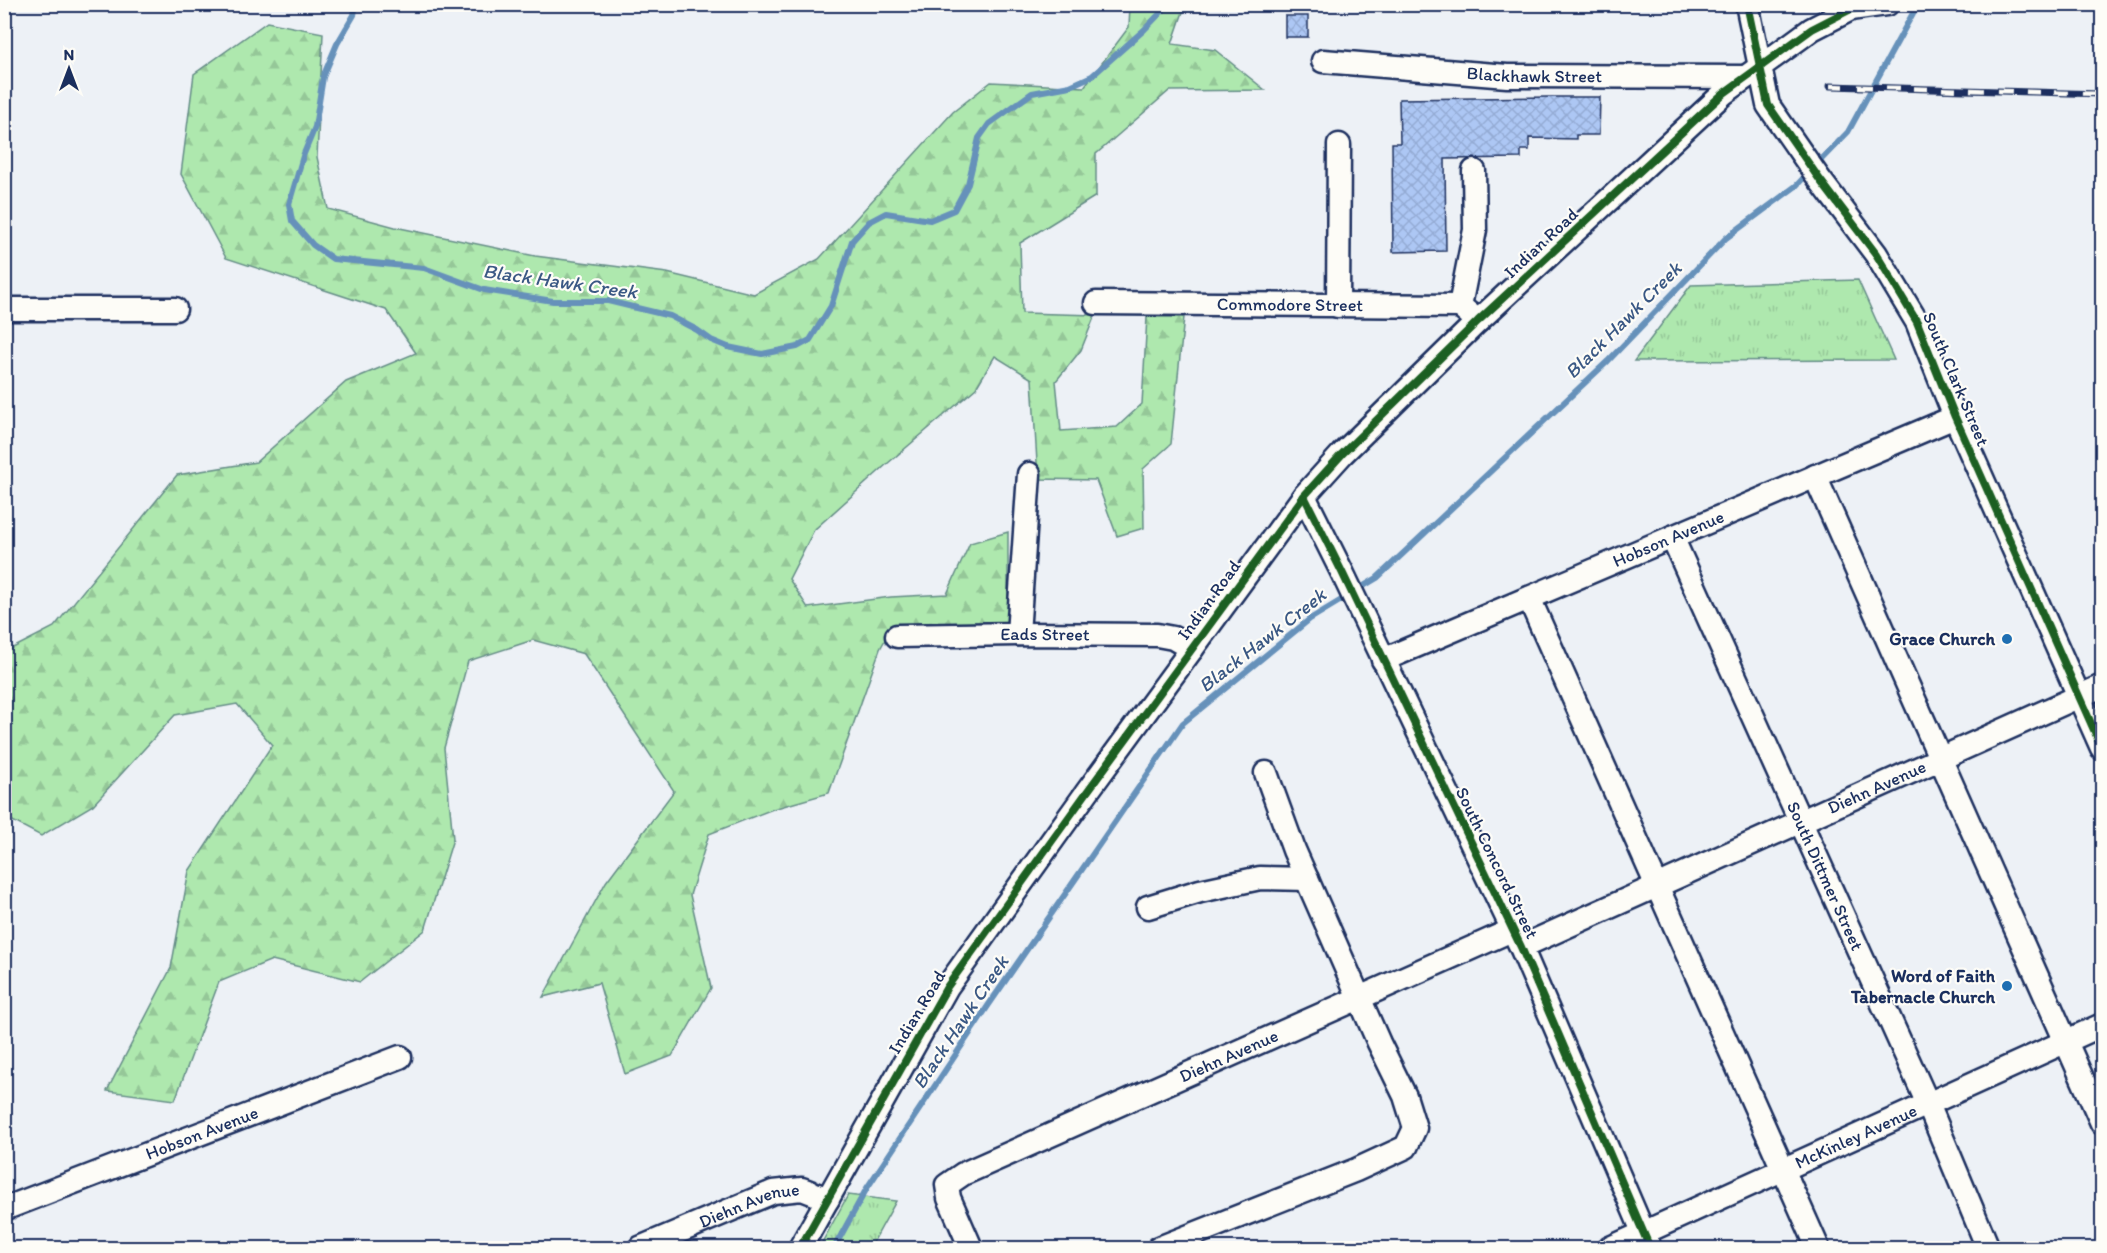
<svg xmlns="http://www.w3.org/2000/svg" width="2107" height="1253" font-family="Itim,sans-serif">
  <style>
    .forest { fill: url(#forest-firs); stroke: #648c86; stroke-width: 1.5 }
    .park { fill: url(#park-tufts); stroke: #648c86; stroke-width: 1.5 }
    .lines { fill: none; stroke-linecap: round; stroke-linejoin: round }
    .stream { stroke: #6691ba; stroke-width: 6 }
    .building { fill: url(#building-cross-hatch); stroke: #1b2f5e; stroke-width: 1.5 }
    .minor-casing { stroke: #1b2f5e; stroke-width: 27 }
    .minor { stroke: #fdfcf7; stroke-width: 22 }
    .rail-casing { stroke: #1b2f5e; stroke-width: 7 }
    .rail { stroke: #fdfcf7; stroke-width: 4.5; stroke-dasharray: 14; stroke-linecap: butt }
    .cycleway-casing { stroke: #fdfcf7; stroke-width: 11 }
    .cycleway { stroke: #1b5e20; stroke-width: 8 }
    .poi-dot { fill: #1f6fb2; stroke: #fdfcf7; stroke-width: 2 }
    .labels { text-anchor: middle; stroke-width: 4.5; stroke-linejoin: round; paint-order: stroke }
    .street-label { font-size: 18px; fill: #1b2f5e; stroke: #fdfcf7 }
    .poi-label { font-size: 18px; font-weight: bold; fill: #1b2f5e; stroke: #fdfcf7; text-anchor: end }
    .water-label { font-size: 20px; font-style: italic; fill: #3a5884; stroke: #fdfcf7 }
  </style>
  <defs>
    <pattern id="forest-firs" width="22" height="20" patternUnits="userSpaceOnUse" patternTransform="scale(1.5)"><rect width="22" height="20" fill="#aee8ae"/><path d="M5 1l3.5 6h-7zM16 11l3.5 6h-7z" fill="#95c798"/></pattern>
    <pattern id="park-tufts" width="24" height="20" patternUnits="userSpaceOnUse" patternTransform="scale(1.5)"><rect width="24" height="20" fill="#aee8ae"/><path d="M3 7l-1-3M5 7V3M7 7l1-3M15 17l-1-3M17 17v-4M19 17l1-3" fill="none" stroke="#95c798"/></pattern>
    <pattern id="building-cross-hatch" width="8" height="8" patternUnits="userSpaceOnUse" patternTransform="scale(1.5)"><rect width="8" height="8" fill="#adc7f4"/><path d="M0 0l8 8M0 8l8-8" fill="none" stroke="#94abd4"/></pattern>
  </defs>
  <rect width="100%" height="100%" fill="#edf1f6"/>
  <filter id="ink" filterUnits="userSpaceOnUse"><feTurbulence type="fractalNoise" baseFrequency=".0167" numOctaves="2"/><feDisplacementMap in="SourceGraphic" scale="12" xChannelSelector="R" yChannelSelector="G"/><feConvolveMatrix kernelMatrix="1 2 1 2 8 2 1 2 1" color-interpolation-filters="sRGB"/></filter>
  <g filter="url(#ink)">
    <polygon class="forest" points="1130,5 1237,5 1184,9 1172,44 1215,50 1265,90 1169,91 1096,154 1096,196 1020,243 1022,313 1095,315 1081,350 1056,381 1061,431 1117,427 1142,404 1147,317 1184,317 1171,444 1143,469 1144,528 1117,536 1096,480 1038,479 1032,379 995,356 976,388 887,464 814,530 789,579 808,608 891,597 947,594 970,543 1008,532 1008,626 892,627 880,649 829,793 773,809 709,834 690,895 711,988 672,1056 625,1074 599,983 543,997 606,882 674,791 584,654 533,640 468,661 444,748 453,839 425,930 360,982 272,960 219,982 175,1100 107,1091 171,968 189,871 272,745 237,704 175,715 93,805 41,836 5,817 5,652 54,627 177,475 256,462 346,382 416,353 386,310 226,258 181,174 194,74 267,22 323,33 317,157 328,209 395,227 535,256 667,273 754,294 819,259 953,112 991,82 1084,87 1129,27"/>
    <g class="park">
      <polygon points="1858,280 1894,360 1634,361 1691,285"/>
      <polygon points="848,1195 896,1201 870,1248 819,1248"/>
    </g>
    <g class="lines">
      <g class="stream">
        <polyline points="356,4 354,15 337,44 323,77 315,127 303,156 289,204 292,221 313,245 333,259 424,268 484,290 553,301 608,301 670,316 697,330 711,340 728,347 762,354 797,347 810,340 831,306 852,241 869,222 886,213 930,220 954,210 968,184 979,138 989,124 1032,93 1070,86 1092,76 1144,30 1169,4"/>
        <polyline points="1816,165 1848,132 1918,4"/>
        <polyline points="1357,590 1377,578 1608,361 1726,238 1796,186 1809,172"/>
        <polyline points="834,1248 867,1188 988,1006 1183,723 1310,619 1348,596"/>
      </g>
    </g>
    <g class="building">
      <rect x="1285" y="16" width="23" height="21"/>
      <polygon points="1548,97 1600,97 1599,135 1576,135 1576,139 1529,138 1529,150 1521,150 1521,158 1445,159 1446,251 1393,252 1392,143 1400,143 1399,99"/>
    </g>
    <g class="lines">
      <g class="minor-casing">
        <g id="minor">
          <polyline points="1747,4 1768,105 1820,180 1876,254 1917,322 1955,417 2102,748"/>
          <path id="s1" d="M1323 61 1507 76 1746 77"/>
          <path id="s2" d="M1096 303 1460 306 1478 321"/>
          <polyline points="1338,306 1339,145"/>
          <polyline points="1460,306 1475,230 1474,171"/>
          <polyline points="4,309 175,309"/>
          <polyline points="1815,476 2102,1123"/>
          <polyline points="1304,496 1342,572 1521,947 1650,1248"/>
          <path id="s3" d="M1672 537 1928 1104 1988 1248"/>
          <polyline points="1529,598 1818,1248"/>
          <polyline points="1018,634 1029,474"/>
          <path id="s4" d="M897 636 1018 634 1157 635 1173 638 1192 649"/>
          <path id="s5" d="M1383 660 1955 417"/>
          <polyline points="1148,907 1200,891 1260,878 1307,879"/>
          <path id="s6" d="M1521 947 2102 686"/>
          <path id="s7" d="M4 1209 400 1057"/>
          <path id="s8" d="M640 1248 773 1192 802 1189 828 1199"/>
          <polyline points="800,1248 947,987 1087,792 1304,496 1342,454 1478,321 1724,93 1812,29 1851,9 1887,4"/>
          <path id="s9" d="M971 1248 949 1198 947 1185 963 1174 1512 930"/>
          <polyline points="1159,1248 1356,1170 1406,1147 1415,1128 1405,1096 1379,1043 1294,850 1266,773"/>
          <path id="s10" d="M1610 1248 2102 1025"/>
        </g>
      </g>
      <use href="#minor" class="minor"/>
      <g class="rail-casing">
        <polyline id="rail" points="1830,86 2102,94"/>
      </g>
      <use href="#rail" class="rail"/>
      <g class="cycleway-casing">
        <g id="cycleway">
          <polyline points="1747,4 1768,105 1820,180 1876,254 1917,322 1955,417 2102,748"/>
          <polyline points="1304,496 1342,572 1521,947 1650,1248"/>
          <polyline points="800,1248 947,987 1087,792 1304,496 1342,454 1478,321 1724,93 1812,29 1851,9 1887,4"/>
        </g>
      </g>
      <use href="#cycleway" class="cycleway"/>
    </g>
  </g>
  <g class="poi-dot">
    <circle cx="2007" cy="639" r="6"/>
    <circle cx="2007" cy="986" r="6"/>
  </g>
  <g class="labels">
    <g class="street-label">
      <text dy="6" stroke="none"><textPath href="#s1" startOffset="212">Blackhawk Street</textPath></text>
      <text transform="translate(1541 243) rotate(-43)" y="6">Indian Road</text>
      <text dy="6" stroke="none"><textPath href="#s2" startOffset="194">Commodore Street</textPath></text>
      <text transform="translate(1956 379) rotate(67)" y="6">South Clark Street</text>
      <text dy="6" stroke="none"><textPath href="#s5" startOffset="310">Hobson Avenue</textPath></text>
      <text transform="translate(1209 600) rotate(-54)" y="6">Indian Road</text>
      <text dy="6" stroke="none"><textPath href="#s4" startOffset="148">Eads Street</textPath></text>
      <text dy="6" stroke="none"><textPath href="#s6" startOffset="390">Diehn Avenue</textPath></text>
      <text transform="translate(1497 863) rotate(64)" y="6">South Concord Street</text>
      <text dy="6" stroke="none"><textPath href="#s3" startOffset="372">South Dittmer Street</textPath></text>
      <text transform="translate(917 1012) rotate(-59)" y="6">Indian Road</text>
      <text dy="6" stroke="none"><textPath href="#s9" startOffset="378">Diehn Avenue</textPath></text>
      <text dy="6" stroke="none"><textPath href="#s7" startOffset="212">Hobson Avenue</textPath></text>
      <text dy="6" stroke="none"><textPath href="#s10" startOffset="270">McKinley Avenue</textPath></text>
      <text dy="6" stroke="none"><textPath href="#s8" startOffset="118">Diehn Avenue</textPath></text>
    </g>
    <g class="poi-label">
      <text x="1995" y="645">Grace Church</text>
      <text x="1995" y="982">Word of Faith<tspan x="1995" dy="21">Tabernacle Church</tspan></text>
    </g>
    <g class="water-label">
      <text transform="translate(560 281) rotate(8)" y="7">Black Hawk Creek</text>
      <text transform="translate(1623 320) rotate(-45)" y="7">Black Hawk Creek</text>
      <text transform="translate(1262 640) rotate(-38)" y="7">Black Hawk Creek</text>
      <text transform="translate(960 1022) rotate(-56)" y="7">Black Hawk Creek</text>
    </g>
  </g>
  <rect width="2107" height="1253" fill="none" stroke="#fdfcf7" stroke-width="24"/>
  <rect x="12" y="12" width="2083" height="1229" fill="none" stroke="#1b2f5e" stroke-width="2" filter="url(#ink)"/>
  <g transform="translate(69 69)" stroke="#fdfcf7" stroke-width="4.5" paint-order="stroke">
  <path d="M0-4.5L10 22L0 15L-10 22Z" fill="#1b2f5e"/>
  <text y="-9" font-size="16" font-weight="bold" text-anchor="middle" fill="#1b2f5e">N</text>
  </g>
</svg>
